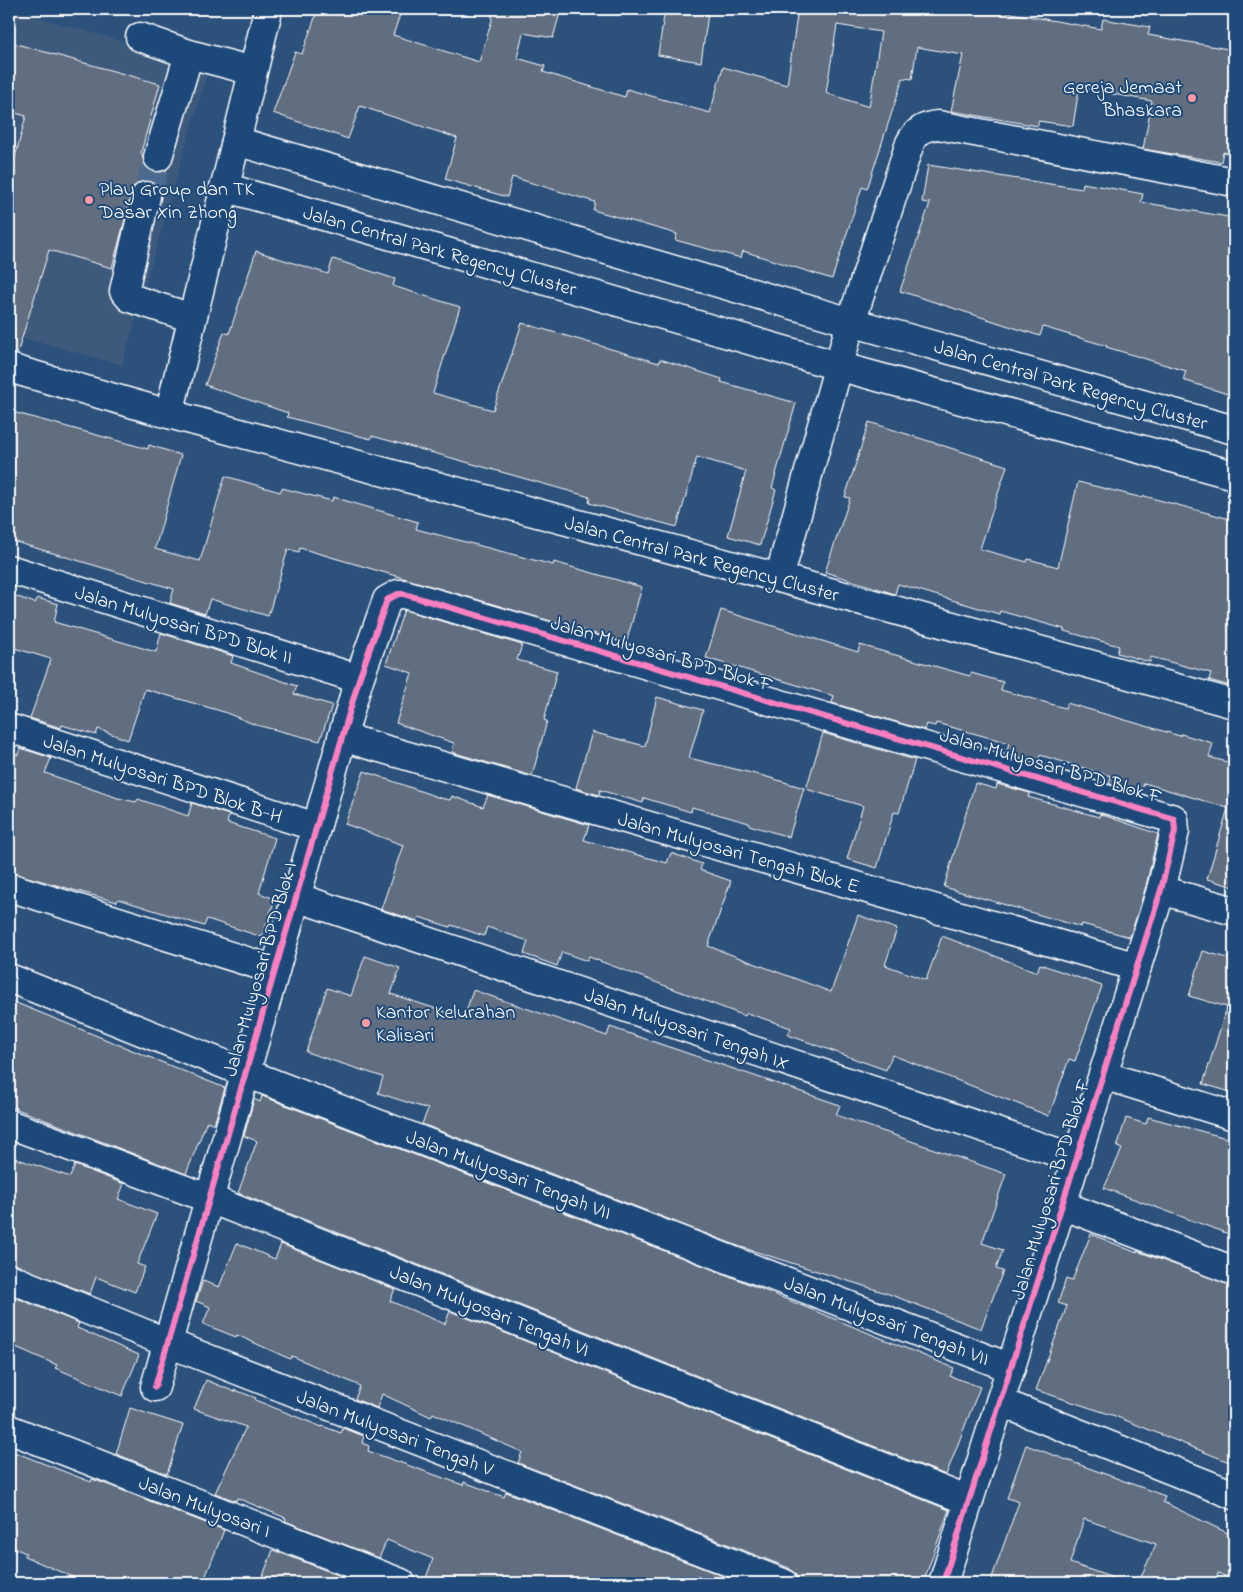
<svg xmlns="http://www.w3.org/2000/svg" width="1243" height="1592" font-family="'Indie Flower',sans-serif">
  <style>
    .built { fill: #3c5a7c }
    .building { fill: #616e80; stroke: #fff; fill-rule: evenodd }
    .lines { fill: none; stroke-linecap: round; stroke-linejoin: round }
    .minor-tunnel { stroke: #4c6b8f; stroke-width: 28; stroke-dasharray: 28 14; stroke-linecap: butt }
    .minor-casing { stroke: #fff; stroke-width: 31 }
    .minor { stroke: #1f4a7a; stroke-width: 28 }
    .cycleway-casing { stroke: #1f4a7a; stroke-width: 9 }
    .cycleway { stroke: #ff80c0; stroke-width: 6 }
    .poi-dot { fill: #ff9aa2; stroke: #1f4a7a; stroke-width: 2 }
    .labels { text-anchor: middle; stroke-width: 4; stroke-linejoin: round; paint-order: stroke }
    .poi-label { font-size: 20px; fill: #fff; stroke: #1f4a7a; text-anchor: start }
    .street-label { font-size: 20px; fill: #fff; stroke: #1f4a7a }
  </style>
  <rect width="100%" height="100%" fill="#2c517b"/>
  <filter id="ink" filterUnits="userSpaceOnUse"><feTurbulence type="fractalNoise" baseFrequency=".02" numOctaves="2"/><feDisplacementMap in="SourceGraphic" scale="10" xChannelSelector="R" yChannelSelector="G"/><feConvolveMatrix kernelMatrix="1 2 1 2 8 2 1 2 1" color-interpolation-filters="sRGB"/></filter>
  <g filter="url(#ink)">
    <polygon class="built" points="9,9 209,66 122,365 9,334"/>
    <g class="building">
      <path d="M318 9H402L393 35 479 62 492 20V9H561L553 38 523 33 517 58 545 66 543 72 625 97 627 89 710 113 723 67 787 85 798 9H955L977 13 978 9H988L1101 29 1103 19 1150 27 1148 35 1234 50V155L1223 152 1221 162 1143 149 1152 101 1079 88 1073 126 1038 121V126L951 111 963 55 917 47 912 79 903 78 867 189 862 187 832 279 743 251 741 258 675 240 677 234 593 210 595 202 512 177 507 197 445 179 457 138 360 106 348 139 273 113 295 52 302 54ZM837 25 881 32 869 107 826 93Z"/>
      <polygon points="665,9 708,14 701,62 658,55"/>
      <polygon points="13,43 160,84 141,152 147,168 154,172 166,170 160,190 156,184 149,181 141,181 134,186 112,268 49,250 17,354 9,353 9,180 26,116 9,111 9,59"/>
      <polygon points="928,165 1082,189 1083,183 1143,194 1141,202 1234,218 1234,396 1183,380 1186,371 1106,347 1107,346 1043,327 1040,336 900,291 930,203 922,202"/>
      <polygon points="256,251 328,274 333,259 395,279 393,286 460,307 433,393 493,410 522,323 659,363 660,359 722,379 721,382 796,403 772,488 776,490 760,545 728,536 746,471 697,457 677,527 589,503 590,497 441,455 372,436 371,439 287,417 288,413 205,385 224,332 229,334"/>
      <polygon points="9,411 148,449 149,445 181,455 155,549 200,561 225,476 280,492 282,488 332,501 333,497 418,522 416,529 553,565 554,562 642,587 626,643 300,548 299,552 288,549 268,616 210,599 205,614 170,603 174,589 9,540"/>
      <polygon points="869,422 1007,466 980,549 1027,562 1028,559 1058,567 1078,482 1143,498 1144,496 1234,520 1234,687 1209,680 1211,673 1151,657 1150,662 1117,653 1119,646 1064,631 1064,629 1000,611 999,614 898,584 895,594 825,572 850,498 845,497"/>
      <polygon points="9,594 35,603 37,598 58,604 54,622 156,652 161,633 233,656 231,663 297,686 294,694 332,705 320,741 256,725 224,712 145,689 128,740 98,729 96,735 62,725 61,728 30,718 51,659 14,648 15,646 9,644"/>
      <polygon points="404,610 522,645 517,660 557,671 544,720 547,721 532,776 452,752 454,743 396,723 412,673 386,664"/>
      <polygon points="721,610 858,652 860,645 970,676 971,673 1003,682 1001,690 1065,708 1067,703 1180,736 1181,734 1213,743 1209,757 1234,764 1234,887 1207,879 1228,808 1144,783 1141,793 1109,784 1111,776 1040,755 1038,763 1006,754 1009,743 936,723 935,726 926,724 924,730 832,703 834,696 706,658"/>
      <polygon points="657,697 703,710 689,758 764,776 804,788 789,837 749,825 749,823 692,807 691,812 644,798 643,803 600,790 599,795 576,788 592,732 645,746"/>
      <polygon points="823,733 915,760 899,813 894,812 877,868 847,859 863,806 806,789"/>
      <polygon points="20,748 51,758 45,773 118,798 136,802 138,799 188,816 192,803 229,815 227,823 275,838 259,893 275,899 262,937 207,919 204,926 118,899 117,902 9,872 9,751 18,755"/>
      <polygon points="364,771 440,798 450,800 452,796 483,807 488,795 589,825 584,840 667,863 671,853 702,864 700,870 731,881 708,946 831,992 858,915 897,929 885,965 926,980 942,936 1037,972 1040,964 1102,986 1075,1061 1069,1059 1049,1116 892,1055 886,1070 788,1035 791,1028 747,1013 745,1016 589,957 587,961 562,952 557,966 524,954 528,941 487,927 484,936 451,925 450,927 419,917 417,921 381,909 403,845 345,824"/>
      <polygon points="975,783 996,789 997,784 1030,793 1028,797 1099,817 1100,814 1158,834 1146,886 1130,937 1082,924 1081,927 944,887"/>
      <polygon points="1203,951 1234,960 1234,1093 1203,1084 1227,1007 1189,996"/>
      <polygon points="365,956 400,968 391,994 464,1018 473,990 607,1036 610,1027 840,1105 836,1115 1006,1174 982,1243 1003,1250 996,1269 1003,1271 981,1329 886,1293 738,1246 422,1124 428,1109 378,1093 383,1077 306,1052 327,988 351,996"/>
      <polygon points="9,1000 225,1088 214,1124 207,1121 186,1174 9,1106"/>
      <polygon points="262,1096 727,1275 954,1368 950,1376 980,1387 946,1475 238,1193 257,1141 244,1136 254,1099 260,1102"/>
      <polygon points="1148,1117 1234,1140 1234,1236 1104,1188 1122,1149 1117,1147 1126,1118 1146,1124"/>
      <polygon points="9,1156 70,1177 75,1165 124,1184 118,1199 157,1214 137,1264 145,1267 135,1292 96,1277 90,1294 9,1263"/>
      <polygon points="1091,1234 1137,1253 1137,1251 1234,1286 1234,1464 1115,1416 1036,1390 1067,1306 1058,1303 1066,1279 1072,1281"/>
      <polygon points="237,1243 275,1259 281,1244 395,1289 390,1301 445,1324 450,1311 949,1510 923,1583 798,1583 795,1574 789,1568 518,1463 522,1452 433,1413 431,1417 382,1394 377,1408 355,1399 360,1386 292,1356 290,1359 237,1335 236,1337 203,1324 210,1307 196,1301 203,1281 219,1287"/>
      <polygon points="9,1295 79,1323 77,1328 139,1355 122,1396 55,1368 57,1365 9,1344"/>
      <polygon points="206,1380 235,1392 235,1390 256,1398 255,1400 322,1427 322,1426 341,1433 343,1428 364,1436 362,1443 369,1446 368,1451 463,1485 464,1482 504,1497 506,1492 741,1583 424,1583 433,1559 387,1540 379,1558 285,1521 286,1518 237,1498 236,1501 215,1493 246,1427 194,1409"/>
      <polygon points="130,1408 183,1425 167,1474 116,1454"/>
      <polygon points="1026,1445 1165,1496 1163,1502 1234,1536 1234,1580 1218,1573 1216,1583 1138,1583 1156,1544 1084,1519 1070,1563 1119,1580 1119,1583 990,1583 1019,1502 1007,1498"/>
      <polygon points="14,1452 91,1482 92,1479 106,1484 224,1530 203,1583 86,1583 24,1556 26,1553 9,1546 9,1465"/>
      <polygon points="273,1550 359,1583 260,1583"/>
    </g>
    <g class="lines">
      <polyline class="minor-tunnel" points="146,196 158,157"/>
      <g class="minor-casing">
        <g id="minor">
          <polyline points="140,37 189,54 253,71"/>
          <polyline points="236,141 851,322 1234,430"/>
          <polyline points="158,157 189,54"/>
          <polyline points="224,187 838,366 1234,475"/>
          <polyline points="146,196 124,291 130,298 192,318"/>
          <polyline points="9,368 169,414 779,578 1234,704"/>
          <polyline points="169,414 267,15"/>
          <polyline points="9,569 359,679"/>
          <path d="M779 578 851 322 910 143C916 131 925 126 938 125L1234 182"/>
          <polyline points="9,728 316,827"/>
          <polyline points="342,737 1137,967"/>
          <polyline points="9,887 275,970"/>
          <polyline points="1161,890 1234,911"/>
          <polyline points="296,897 1077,1159"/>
          <polyline points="9,978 246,1073 1011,1368"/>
          <polyline points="1103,1075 1234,1116"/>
          <polyline points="9,1124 210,1199 969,1501"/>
          <polyline points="1062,1205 1234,1271"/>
          <polyline points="9,1278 168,1343 783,1583"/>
          <polyline points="155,1387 359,679 387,600 398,594 404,594 1174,819 1175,831 1161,890 943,1583"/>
          <polyline points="1000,1402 1234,1495"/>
          <polyline points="9,1429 401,1583"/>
        </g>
      </g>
      <use href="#minor" class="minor"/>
      <g class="cycleway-casing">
        <polyline id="cycleway" points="155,1387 359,679 387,600 398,594 404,594 1174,819 1175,831 1161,890 943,1583"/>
      </g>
      <use href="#cycleway" class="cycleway"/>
    </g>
  </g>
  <g class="poi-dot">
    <circle cx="1192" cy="98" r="5"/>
    <circle cx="89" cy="200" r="5"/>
    <circle cx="366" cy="1023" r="5"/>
  </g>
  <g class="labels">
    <g class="poi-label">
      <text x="1182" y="93" text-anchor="end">Gereja Jemaat<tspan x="1182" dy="23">Bhaskara</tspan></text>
      <text x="99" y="195">Play Group dan TK<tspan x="99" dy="23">Dasar Xin Zhong</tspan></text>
      <text x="376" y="1018">Kantor Kelurahan<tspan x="376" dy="23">Kalisari</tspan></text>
    </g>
    <g class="street-label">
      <text transform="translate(440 250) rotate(16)" y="7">Jalan Central Park Regency Cluster</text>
      <text transform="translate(1071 384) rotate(16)" y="7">Jalan Central Park Regency Cluster</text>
      <text transform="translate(702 558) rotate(15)" y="7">Jalan Central Park Regency Cluster</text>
      <text transform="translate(184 624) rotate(17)" y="7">Jalan Mulyosari BPD Blok II</text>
      <text transform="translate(662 653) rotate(16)" y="7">Jalan Mulyosari BPD Blok F</text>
      <text transform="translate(1051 765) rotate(16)" y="7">Jalan Mulyosari BPD Blok F</text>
      <text transform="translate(163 778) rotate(18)" y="7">Jalan Mulyosari BPD Blok B-H</text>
      <text transform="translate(739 852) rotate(16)" y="7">Jalan Mulyosari Tengah Blok E</text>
      <text transform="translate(259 969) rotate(-74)" y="7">Jalan Mulyosari BPD Blok I</text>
      <text transform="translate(687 1028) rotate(19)" y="7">Jalan Mulyosari Tengah IX</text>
      <text transform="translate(509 1174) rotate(21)" y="7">Jalan Mulyosari Tengah VII</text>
      <text transform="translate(1050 1189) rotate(-73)" y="7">Jalan Mulyosari BPD Blok F</text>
      <text transform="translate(490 1310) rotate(22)" y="7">Jalan Mulyosari Tengah VI</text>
      <text transform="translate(887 1320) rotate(21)" y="7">Jalan Mulyosari Tengah VII</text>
      <text transform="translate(395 1432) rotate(21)" y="7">Jalan Mulyosari Tengah V</text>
      <text transform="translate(205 1506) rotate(21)" y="7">Jalan Mulyosari I</text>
    </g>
  </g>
  <rect width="1243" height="1592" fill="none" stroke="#1f4a7a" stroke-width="30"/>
  <rect x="15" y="15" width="1213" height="1562" fill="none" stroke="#fff" stroke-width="2" filter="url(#ink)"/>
</svg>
